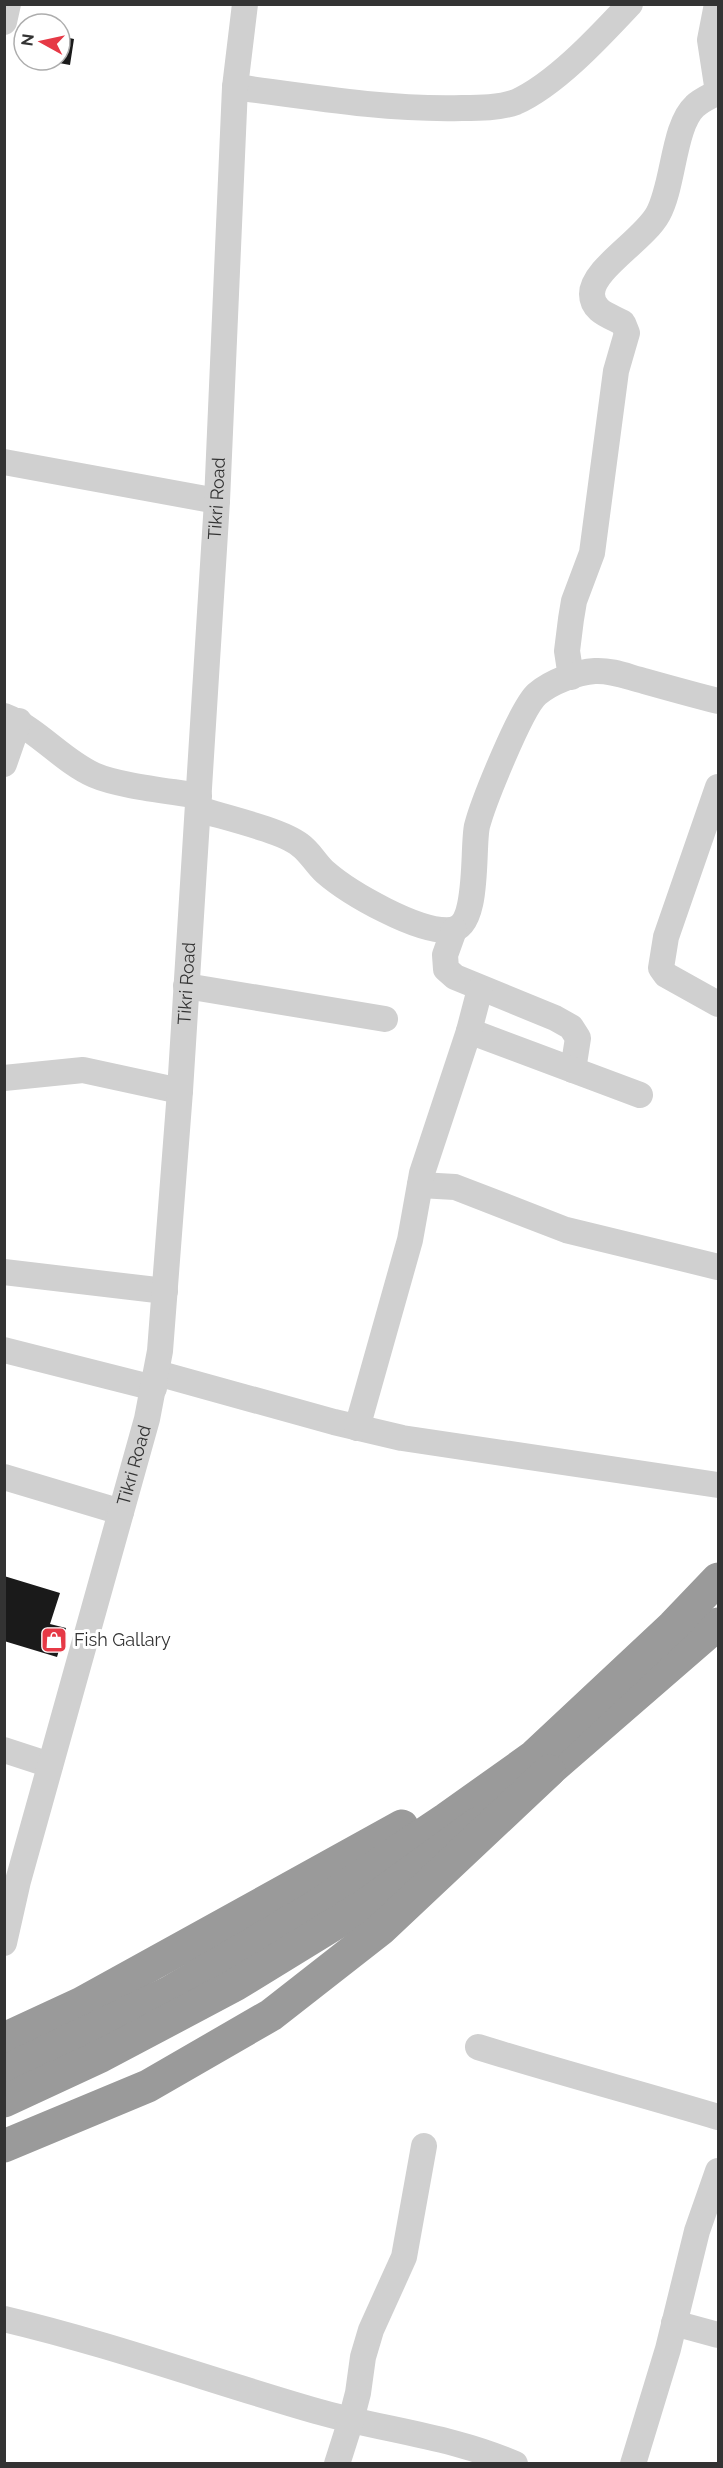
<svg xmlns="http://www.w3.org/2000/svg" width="723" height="2468" font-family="Raleway,sans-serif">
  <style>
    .building { fill: #1a1a1a }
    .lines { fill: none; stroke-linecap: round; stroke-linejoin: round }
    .minor { stroke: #d0d0d0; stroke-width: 26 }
    .highway { stroke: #9a9a9a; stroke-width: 33 }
    .labels { text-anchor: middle; stroke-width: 6; stroke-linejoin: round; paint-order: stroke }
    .street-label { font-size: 18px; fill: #333; stroke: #fff }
    .poi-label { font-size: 18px; fill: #333; stroke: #fff; text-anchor: start }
  </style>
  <rect width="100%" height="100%" fill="#fff"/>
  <g class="building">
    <polygon points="60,36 74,39 70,65 48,61 60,60"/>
    <polygon points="4,1576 60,1593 50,1624 66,1628 57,1657 4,1641"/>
  </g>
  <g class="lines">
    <g class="minor">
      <polyline points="717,4 710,40 718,92"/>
      <polyline points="4,22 8,4"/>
      <path d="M235 87C310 97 386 110 462 108 479 108 500 108 516 102 556 84 600 36 630 4"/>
      <polyline points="4,462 217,501"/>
      <path d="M571 677 567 651 571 619 574 601 592 553 616 371 627 333 623 323C611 316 592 312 592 294 592 269 644 240 658 214 674 185 673 126 695 106 701 100 711 96 718 92"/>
      <path d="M4 716C38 729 61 760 94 775 119 786 170 791 199 796"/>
      <polyline points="4,764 19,721"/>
      <polyline points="718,787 666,937 661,968 666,975 718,1004"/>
      <path d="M198 809C223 817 281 830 300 845 310 852 316 864 325 872 349 893 418 933 451 930 480 927 472 848 477 826 483 803 521 708 537 694 551 682 577 672 595 671 612 670 628 677 644 681 669 688 694 695 718 701"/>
      <polyline points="454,930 445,955 446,969 455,977 555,1018 571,1027 578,1038 573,1070"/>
      <polyline points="186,986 385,1019"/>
      <polyline points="469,1031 640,1095"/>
      <polyline points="4,1078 83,1070 180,1091"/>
      <polyline points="420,1185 455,1187 566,1230 718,1267"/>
      <polyline points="4,1272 165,1291"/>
      <polyline points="4,1350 154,1388"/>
      <polyline points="157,1373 334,1422 402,1438 718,1485"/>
      <polyline points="357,1428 410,1240 422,1173 469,1031 480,989"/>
      <polyline points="4,1477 121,1512"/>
      <polyline points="4,1750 50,1765"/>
      <path id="s1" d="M4 1943 18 1881 147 1419 160 1351 180 1091 217 501 235 87 245 4"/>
      <path d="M478 2047C558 2072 638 2093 718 2117"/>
      <path d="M4 2319C110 2344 212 2381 316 2411 382 2430 451 2436 515 2464"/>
      <polyline points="674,2323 718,2335"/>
      <polyline points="337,2464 351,2420 358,2393 363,2357 371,2330 404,2257 424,2146"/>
      <polyline points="633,2464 668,2349 697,2231 718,2171"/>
    </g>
    <g class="highway">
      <polyline points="545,1774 718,1624"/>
      <polyline points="4,2039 82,2003 402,1826"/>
      <polyline points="4,2072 170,1992 310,1910 446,1819 533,1757 673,1626 718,1579"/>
      <polyline points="4,2101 101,2056 235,1985 367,1904 477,1824"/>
      <polyline points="4,2146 148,2086 271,2015 381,1929 549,1771"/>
    </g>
  </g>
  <defs>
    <g id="shop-square" transform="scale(1.35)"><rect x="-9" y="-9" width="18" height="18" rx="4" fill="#e63946" stroke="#fff"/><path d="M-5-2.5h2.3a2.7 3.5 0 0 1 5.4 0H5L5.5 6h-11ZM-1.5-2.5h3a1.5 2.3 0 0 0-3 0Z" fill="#fff"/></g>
  </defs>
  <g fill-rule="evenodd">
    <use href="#shop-square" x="54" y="1640"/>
  </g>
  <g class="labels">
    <g class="street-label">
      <text dy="6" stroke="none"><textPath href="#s1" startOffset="1467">Tikri Road</textPath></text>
      <text dy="6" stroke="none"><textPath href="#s1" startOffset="981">Tikri Road</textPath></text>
      <text dy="6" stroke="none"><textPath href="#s1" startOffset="495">Tikri Road</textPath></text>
    </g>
    <g class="poi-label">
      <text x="74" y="1646">Fish Gallary</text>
    </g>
  </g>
  <rect width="723" height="2468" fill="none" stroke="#333333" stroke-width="12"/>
  <g transform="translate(42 42) rotate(278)"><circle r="28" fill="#ffffff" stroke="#adadad" stroke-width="1.5"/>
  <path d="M0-4.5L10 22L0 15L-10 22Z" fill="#e63946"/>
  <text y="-9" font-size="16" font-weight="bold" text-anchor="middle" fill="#333333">N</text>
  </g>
</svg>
